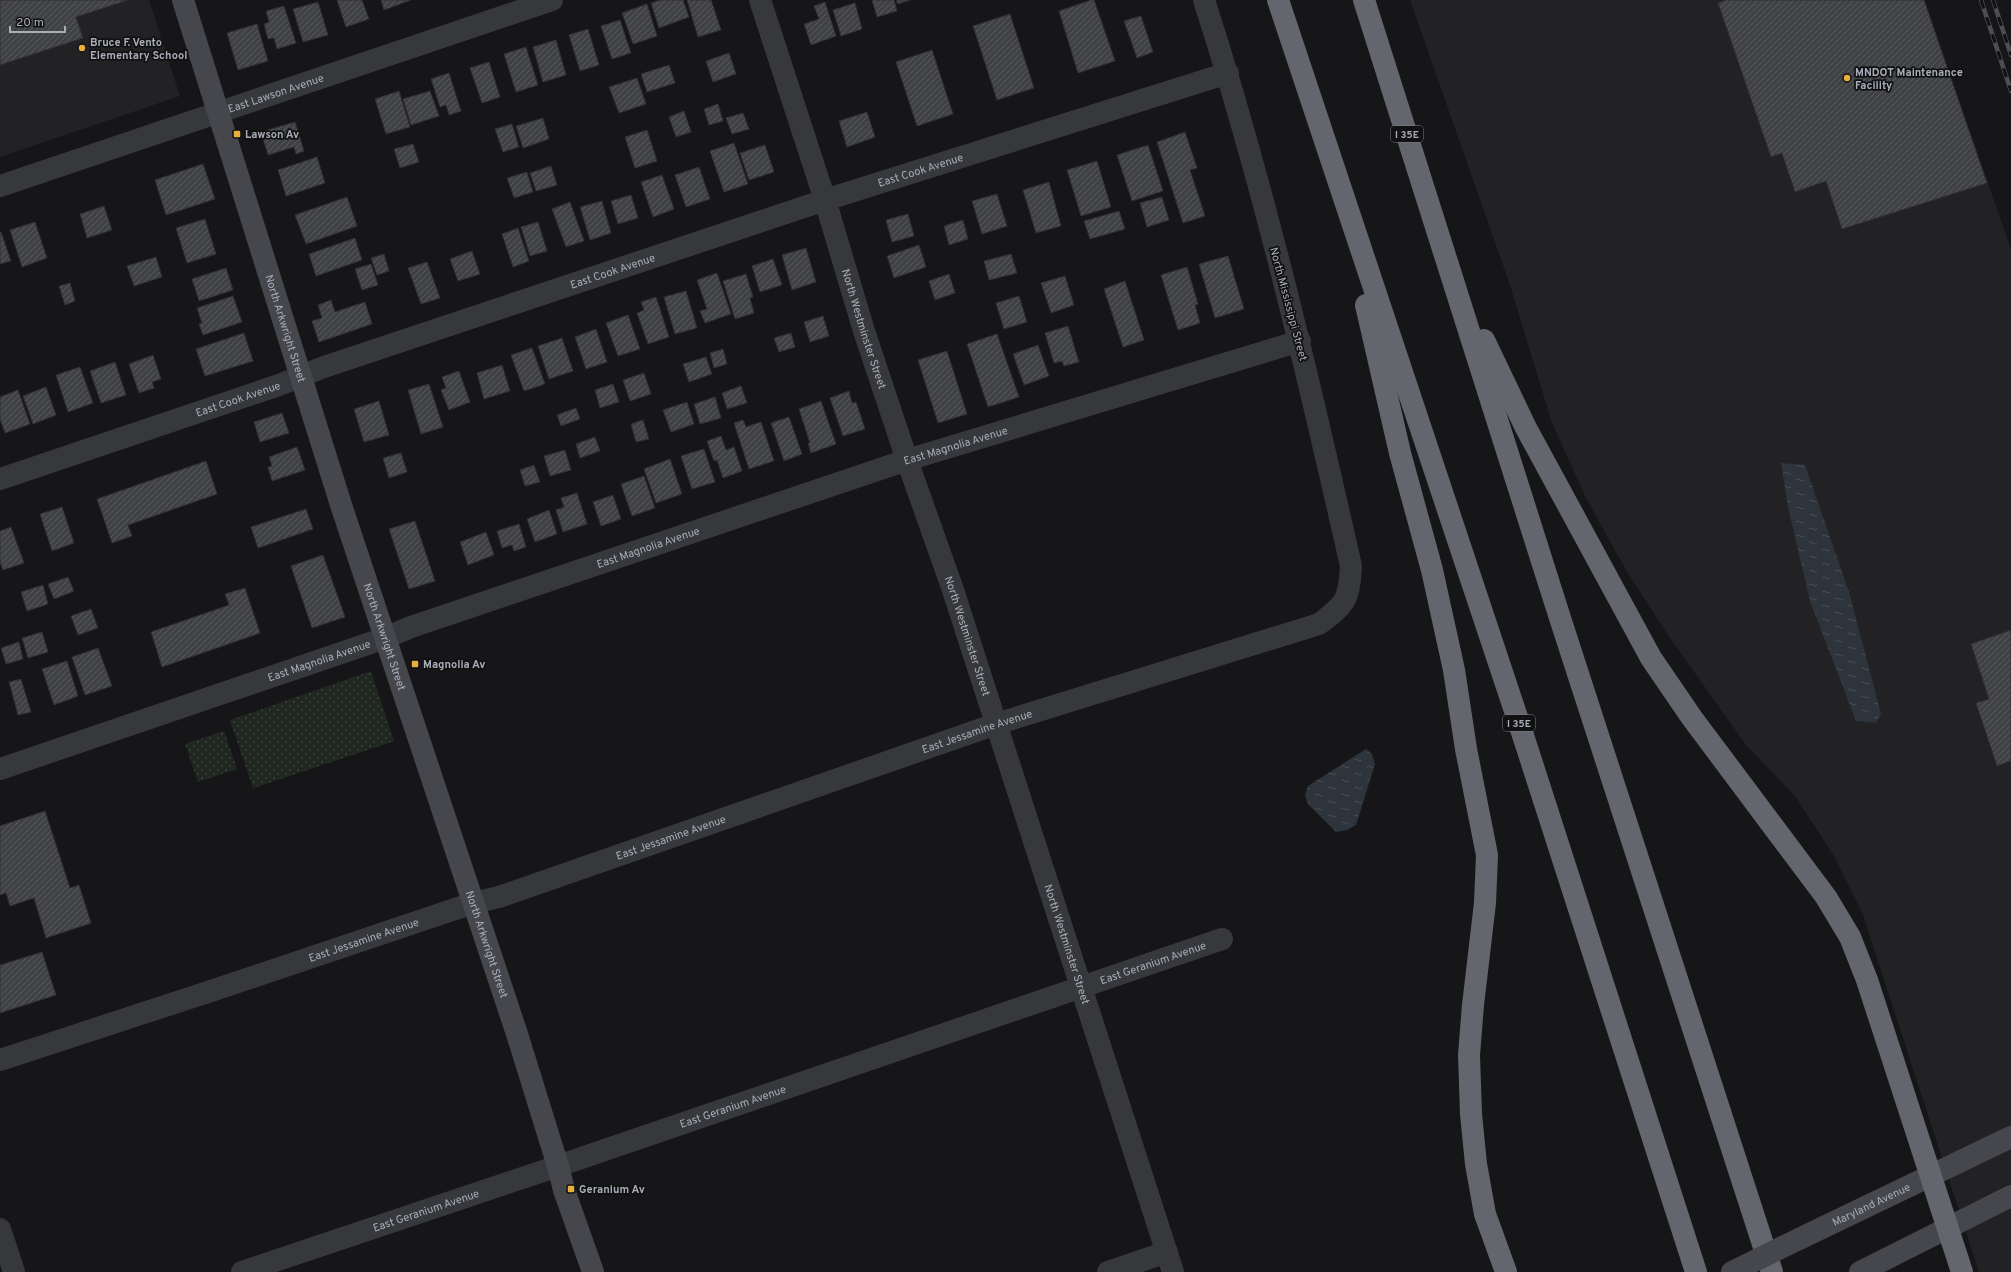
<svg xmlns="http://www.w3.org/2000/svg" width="2011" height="1272" font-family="Overpass,sans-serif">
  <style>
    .built { fill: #222225 }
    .park { fill: url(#park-dots) }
    .water { fill: url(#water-ripples) }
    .building { fill: url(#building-hatch); stroke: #303033 }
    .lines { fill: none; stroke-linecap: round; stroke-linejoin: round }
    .street { stroke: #37383c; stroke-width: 22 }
    .secondary { stroke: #45474c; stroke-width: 22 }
    .highway { stroke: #63666d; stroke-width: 22 }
    .rail-casing { stroke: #4c4e53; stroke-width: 4.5 }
    .rail { stroke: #111113; stroke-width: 3; stroke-dasharray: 9; stroke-linecap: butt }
    .secondary-bridge { stroke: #45474c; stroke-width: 22 }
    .poi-dot { fill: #e7af3e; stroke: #111113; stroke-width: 1.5 }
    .labels { text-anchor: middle; stroke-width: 3.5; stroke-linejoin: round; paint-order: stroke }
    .shield { fill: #111113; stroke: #7b7e86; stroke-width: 1 }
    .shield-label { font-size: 10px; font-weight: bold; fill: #a9adb7 }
    .poi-label { font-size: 11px; font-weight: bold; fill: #a9adb7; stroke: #111113; text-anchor: start }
    .street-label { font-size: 11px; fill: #a9adb7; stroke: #111113 }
  </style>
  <defs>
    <pattern id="park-dots" width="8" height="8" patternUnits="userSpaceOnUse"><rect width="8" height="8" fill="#202721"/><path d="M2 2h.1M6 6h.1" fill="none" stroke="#3e443f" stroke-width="1.8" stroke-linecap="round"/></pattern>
    <pattern id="water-ripples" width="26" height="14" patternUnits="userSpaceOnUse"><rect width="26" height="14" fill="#2d343b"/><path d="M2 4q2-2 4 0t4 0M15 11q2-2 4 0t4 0" fill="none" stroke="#494f55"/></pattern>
    <pattern id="building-hatch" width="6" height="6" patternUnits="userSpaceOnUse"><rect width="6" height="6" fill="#404145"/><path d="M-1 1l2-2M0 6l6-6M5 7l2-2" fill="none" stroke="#595a5e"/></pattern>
  </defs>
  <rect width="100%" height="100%" fill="#161618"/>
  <g class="built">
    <polygon points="0,0 149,0 180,96 0,157"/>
    <polygon points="1410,0 1924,0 2011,249 2011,1272 1979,1272 1863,915 1834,856 1795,796 1746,745 1670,638 1627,572 1586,498 1552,423 1509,282"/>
  </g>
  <g class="park">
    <polygon points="371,671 394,741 253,788 230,720"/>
    <polygon points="224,731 237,769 198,782 185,744"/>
  </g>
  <g class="water">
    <polygon points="1781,463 1805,465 1849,592 1881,714 1876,723 1856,721 1810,601 1788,507"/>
    <polygon points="1366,749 1372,754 1375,764 1356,825 1347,830 1336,832 1308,804 1305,795 1308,786"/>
  </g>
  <g class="building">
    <polygon points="0,0 128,0 76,17 83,38 0,65"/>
    <polygon points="337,0 362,0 369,19 346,27"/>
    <polygon points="381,0 411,0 384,10"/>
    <polygon points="661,0 683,0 689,17 659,28 651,3"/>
    <polygon points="687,0 711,0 721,30 698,37"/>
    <polygon points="872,0 894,0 897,11 877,17"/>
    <polygon points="896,0 910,0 898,4"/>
    <polygon points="1091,0 1094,0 1115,61 1078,73 1059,11"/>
    <polygon points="1726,0 1924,0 1987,183 1842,229 1826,181 1795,192 1782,153 1771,157 1718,3"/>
    <polygon points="318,2 328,35 303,42 293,9"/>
    <polygon points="825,2 836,36 811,45 804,24 819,19 814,6"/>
    <polygon points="855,3 862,29 841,36 833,10"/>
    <polygon points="647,4 657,36 633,44 622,13"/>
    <polygon points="284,6 296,43 277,49 274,38 268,39 264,24 269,22 266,11"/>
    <polygon points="1010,14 1034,88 997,100 973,26"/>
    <polygon points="1141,16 1153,52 1137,58 1124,21"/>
    <polygon points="620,20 631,53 612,59 601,26"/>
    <polygon points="257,24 268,61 238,70 227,33"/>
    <polygon points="588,29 599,65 580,71 569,35"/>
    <polygon points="556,40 566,75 543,82 533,47"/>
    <polygon points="526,47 538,85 516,92 504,54"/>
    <polygon points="932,50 953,114 917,126 896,62"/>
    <polygon points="729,53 736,74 713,82 706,61"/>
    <polygon points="489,62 500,97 482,103 470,68"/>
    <polygon points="669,65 675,83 647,92 641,74"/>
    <polygon points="449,73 461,111 449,115 446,105 440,107 431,79"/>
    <polygon points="637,78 646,104 619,113 609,87"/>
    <polygon points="399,91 410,127 386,134 375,99"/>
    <polygon points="430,91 439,116 411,125 403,99"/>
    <polygon points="718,104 723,121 709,125 704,109"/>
    <polygon points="684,111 691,132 676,137 669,117"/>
    <polygon points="867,112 875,137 847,147 839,121"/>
    <polygon points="743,113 749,129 732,134 726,118"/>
    <polygon points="543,118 549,139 523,148 516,126"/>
    <polygon points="295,122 304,151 296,154 294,147 268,155 261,132"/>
    <polygon points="512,124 519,147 503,152 495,129"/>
    <polygon points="647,130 657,161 635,168 625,137"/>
    <polygon points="1185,132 1197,168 1190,170 1205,216 1183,223 1157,142"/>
    <polygon points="734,143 748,184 724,192 710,151"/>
    <polygon points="413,144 419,162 400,168 394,149"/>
    <polygon points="765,145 774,172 749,180 740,153"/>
    <polygon points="1148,145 1163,191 1132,201 1117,155"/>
    <polygon points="317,157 325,183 286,196 278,170"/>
    <polygon points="1097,161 1111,207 1081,216 1067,170"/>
    <polygon points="203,164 215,199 166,215 155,180"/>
    <polygon points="551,166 557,185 536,191 530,173"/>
    <polygon points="699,167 710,199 686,207 675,175"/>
    <polygon points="527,172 533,192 514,198 507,178"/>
    <polygon points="662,175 674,209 653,217 641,182"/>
    <polygon points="1049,182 1061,226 1036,233 1023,190"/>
    <polygon points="997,194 1007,226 982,234 972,201"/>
    <polygon points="631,195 638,218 618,224 611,201"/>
    <polygon points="347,197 357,226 306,244 295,215"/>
    <polygon points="1162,197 1169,220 1147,227 1140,203"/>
    <polygon points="602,201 611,233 590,240 580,207"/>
    <polygon points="570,202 584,241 566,247 552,209"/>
    <polygon points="104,206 112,230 87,238 80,214"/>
    <polygon points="1119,211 1125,229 1090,239 1084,221"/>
    <polygon points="908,214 914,236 892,242 886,220"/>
    <polygon points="205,219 216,254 187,263 176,228"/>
    <polygon points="963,220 968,239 949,245 944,226"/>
    <polygon points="35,222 47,258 22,267 10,230"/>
    <polygon points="538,222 547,251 530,256 521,227"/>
    <polygon points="518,228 529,261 513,267 502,234"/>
    <polygon points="0,232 1,232 11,261 0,264"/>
    <polygon points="355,238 362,260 316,276 309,254"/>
    <polygon points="919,245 926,267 894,278 887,256"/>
    <polygon points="806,248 816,282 792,290 782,255"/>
    <polygon points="472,251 480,274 458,281 450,259"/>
    <polygon points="384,254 389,271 377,275 371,258"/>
    <polygon points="1011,254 1017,273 989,280 984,261"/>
    <polygon points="1228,256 1244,309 1215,318 1199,264"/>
    <polygon points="156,257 162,277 134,286 127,266"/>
    <polygon points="773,259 782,285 760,292 752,266"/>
    <polygon points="427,262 440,298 421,304 408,268"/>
    <polygon points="371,264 378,285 362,290 355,269"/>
    <polygon points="1187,267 1198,304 1195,305 1200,323 1178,330 1161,275"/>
    <polygon points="226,268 233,290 199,301 192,279"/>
    <polygon points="717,273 731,314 705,323 700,311 707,309 697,280"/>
    <polygon points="746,274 753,297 750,298 754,313 735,319 723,281"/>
    <polygon points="949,274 955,293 935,300 929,281"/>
    <polygon points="1065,276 1074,305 1051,313 1041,283"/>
    <polygon points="1125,281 1144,340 1123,347 1104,289"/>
    <polygon points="70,283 75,301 65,305 59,286"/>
    <polygon points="686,291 697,328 675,334 664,297"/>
    <polygon points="233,296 242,322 203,335 199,324 202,323 197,308"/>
    <polygon points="1019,296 1027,322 1004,329 996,303"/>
    <polygon points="656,297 669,337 648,344 637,313 644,310 641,302"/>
    <polygon points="331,300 335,312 365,302 372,324 319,342 312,321 322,318 318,305"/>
    <polygon points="628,315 640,349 618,356 606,323"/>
    <polygon points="823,316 829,336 810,342 804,322"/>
    <polygon points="1068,326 1079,362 1064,366 1062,361 1054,363 1045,333"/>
    <polygon points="596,329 607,362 586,369 575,337"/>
    <polygon points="244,333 253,361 205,376 196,349"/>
    <polygon points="791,333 795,347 779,352 774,338"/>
    <polygon points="997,334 1019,397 988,407 967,344"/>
    <polygon points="562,338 573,371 549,379 538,346"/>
    <polygon points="1038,345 1049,376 1024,385 1013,354"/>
    <polygon points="532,348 545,384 524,391 511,355"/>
    <polygon points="723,349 727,364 714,368 710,353"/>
    <polygon points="947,351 967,414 938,423 918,360"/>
    <polygon points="153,355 161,379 152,382 154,388 139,393 129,364"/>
    <polygon points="706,357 712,374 689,382 683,364"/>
    <polygon points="115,362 126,395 101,403 90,371"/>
    <polygon points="502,365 510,391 484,399 477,373"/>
    <polygon points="80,367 93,403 68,412 56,375"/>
    <polygon points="459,371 470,402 449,410 441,390 446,388 442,377"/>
    <polygon points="644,373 651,394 630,401 623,380"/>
    <polygon points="429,384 443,427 421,434 408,390"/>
    <polygon points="613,384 619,402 600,408 595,390"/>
    <polygon points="741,386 747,403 727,409 722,393"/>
    <polygon points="46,387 56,415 33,424 23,396"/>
    <polygon points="18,390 30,424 5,433 0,419 0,397"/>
    <polygon points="849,391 852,403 856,402 865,429 843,436 830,398"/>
    <polygon points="715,397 721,418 700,424 694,404"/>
    <polygon points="379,401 389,435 364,442 354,409"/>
    <polygon points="821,401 836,444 811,453 808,443 810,443 799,409"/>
    <polygon points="687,402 694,424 671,432 663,410"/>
    <polygon points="576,408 580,419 561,426 557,415"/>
    <polygon points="282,413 289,433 260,442 254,422"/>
    <polygon points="789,417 802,454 784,461 771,423"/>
    <polygon points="643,420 649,439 636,442 631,424"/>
    <polygon points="743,420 746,427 761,422 774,461 749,469 734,423"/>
    <polygon points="721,436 726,450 734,447 742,471 723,478 717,460 714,461 707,441"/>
    <polygon points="595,437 600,451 580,458 576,444"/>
    <polygon points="297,447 305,470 272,481 268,467 272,466 269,457"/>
    <polygon points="704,449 715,482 692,489 681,456"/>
    <polygon points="565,450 571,470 550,476 544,456"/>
    <polygon points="401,453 407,472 389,478 383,458"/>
    <polygon points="670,459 682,494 656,503 644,469"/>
    <polygon points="206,461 217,494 128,525 132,536 112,543 97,499"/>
    <polygon points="534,465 540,482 525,486 520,470"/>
    <polygon points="644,476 655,508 632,516 621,484"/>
    <polygon points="577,493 587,524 563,532 556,510 564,507 561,498"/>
    <polygon points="613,495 621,519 601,526 593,502"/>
    <polygon points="62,507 74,543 52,551 40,514"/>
    <polygon points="306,509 313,529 258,548 251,527"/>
    <polygon points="549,510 557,534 535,542 527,519"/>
    <polygon points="415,521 435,581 409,589 389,529"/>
    <polygon points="519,524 526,547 514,551 512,545 502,548 497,531"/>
    <polygon points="11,527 24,563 3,570 0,562 0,531"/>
    <polygon points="486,532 494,555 468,565 460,542"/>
    <polygon points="323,555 345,617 312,628 291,566"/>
    <polygon points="68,577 74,591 54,599 48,584"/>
    <polygon points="43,585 48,604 27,611 21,592"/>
    <polygon points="245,588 260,633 162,667 151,632 229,605 225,594"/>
    <polygon points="91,609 98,628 78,635 71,616"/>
    <polygon points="2011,630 2011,763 2010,761 1997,766 1976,703 1989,699 1971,644"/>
    <polygon points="42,632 48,652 28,658 22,638"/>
    <polygon points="19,642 23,659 6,664 1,648"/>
    <polygon points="98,648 112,686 85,695 72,657"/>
    <polygon points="67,661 78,696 54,705 42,669"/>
    <polygon points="21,679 31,712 18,715 9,682"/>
    <polygon points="45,811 70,888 79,885 91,923 46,938 34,898 10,906 6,893 0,895 0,826"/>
    <polygon points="42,952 56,995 0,1013 0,965"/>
  </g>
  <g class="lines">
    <g class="street">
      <path id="s1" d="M760 0 825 200 864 331 907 460 953 590 1173 1272"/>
      <path id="s2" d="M0 186 552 0"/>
      <path id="s3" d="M0 479 279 385 324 367 825 200 1228 73"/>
      <path id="s4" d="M0 769 385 638 411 627 907 460 1300 341"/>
      <path id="s5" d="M0 1060 211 991 473 903 499 897 996 724 1319 624C1346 604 1349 600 1351 566 1308 376 1264 186 1204 0"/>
      <polyline points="0,1229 14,1272"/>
      <path id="s6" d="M242 1272 558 1166 1222 939"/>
      <polyline points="1108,1272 1167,1252"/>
    </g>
    <g class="secondary">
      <path id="s7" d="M183 0 342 508 517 1034 558 1166 564 1190 593 1272"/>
      <path id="s8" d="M1799 1239 2011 1137"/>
      <polyline points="1860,1272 2011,1196"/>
    </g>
    <g class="highway">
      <polyline points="1278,0 1520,726 1696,1272"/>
      <polyline points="1364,0 1560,618 1772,1272"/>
      <polyline points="1366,305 1400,453 1432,570 1454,670 1466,749 1487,855 1485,903 1473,1005 1469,1055 1471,1114 1476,1164 1485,1214 1506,1272"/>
      <polyline points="1484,340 1526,428 1651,658 1692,718 1826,897 1850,937 1867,980 1962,1272"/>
    </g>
    <g class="rail-casing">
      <g id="rail">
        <polyline points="1981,0 2011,91"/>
        <polyline points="1993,0 2011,55"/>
      </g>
    </g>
    <use href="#rail" class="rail"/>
    <polyline class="secondary-bridge" points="1732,1272 1799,1239"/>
  </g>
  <g class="poi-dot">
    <circle cx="82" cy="48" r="4"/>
    <circle cx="1847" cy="78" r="4"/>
    <rect x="233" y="130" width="8" height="8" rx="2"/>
    <rect x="411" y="660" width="8" height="8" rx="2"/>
    <rect x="567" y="1185" width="8" height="8" rx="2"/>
  </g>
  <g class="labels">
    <g class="shield">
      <rect x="1391" y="126" width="32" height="16" rx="3"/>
      <rect x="1503" y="715" width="32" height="16" rx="3"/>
    </g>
    <g class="shield-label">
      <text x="1407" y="138">I 35E</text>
      <text x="1519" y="727">I 35E</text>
    </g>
    <g class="poi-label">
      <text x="90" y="46">Bruce F. Vento<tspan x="90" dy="13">Elementary School</tspan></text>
      <text x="1855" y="76">MNDOT Maintenance<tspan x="1855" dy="13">Facility</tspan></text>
      <text x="245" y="138">Lawson Av</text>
      <text x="423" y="668">Magnolia Av</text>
      <text x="579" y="1193">Geranium Av</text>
    </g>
    <g class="street-label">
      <text dy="4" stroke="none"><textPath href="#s2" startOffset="291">East Lawson Avenue</textPath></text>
      <text dy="4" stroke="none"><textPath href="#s3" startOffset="971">East Cook Avenue</textPath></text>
      <text dy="4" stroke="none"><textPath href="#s3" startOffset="647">East Cook Avenue</textPath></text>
      <text transform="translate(1289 304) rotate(75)" y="4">North Mississippi Street</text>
      <text dy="4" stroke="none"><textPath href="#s7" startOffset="344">North Arkwright Street</textPath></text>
      <text dy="4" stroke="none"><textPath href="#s1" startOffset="345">North Westminster Street</textPath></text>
      <text dy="4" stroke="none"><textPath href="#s3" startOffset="251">East Cook Avenue</textPath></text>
      <text dy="4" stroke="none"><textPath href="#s4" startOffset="1009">East Magnolia Avenue</textPath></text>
      <text dy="4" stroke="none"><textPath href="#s4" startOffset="685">East Magnolia Avenue</textPath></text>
      <text dy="4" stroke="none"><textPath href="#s1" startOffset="669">North Westminster Street</textPath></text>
      <text dy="4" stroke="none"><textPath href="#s7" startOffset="668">North Arkwright Street</textPath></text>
      <text dy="4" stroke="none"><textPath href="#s4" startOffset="337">East Magnolia Avenue</textPath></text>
      <text dy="4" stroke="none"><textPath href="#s5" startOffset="1031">East Jessamine Avenue</textPath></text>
      <text dy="4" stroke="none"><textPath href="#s5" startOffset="707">East Jessamine Avenue</textPath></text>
      <text dy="4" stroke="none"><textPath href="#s5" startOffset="383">East Jessamine Avenue</textPath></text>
      <text dy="4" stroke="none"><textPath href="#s1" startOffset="993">North Westminster Street</textPath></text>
      <text dy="4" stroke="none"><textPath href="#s7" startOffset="992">North Arkwright Street</textPath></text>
      <text dy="4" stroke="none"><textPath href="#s6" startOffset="962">East Geranium Avenue</textPath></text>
      <text dy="4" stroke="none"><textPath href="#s6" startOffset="518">East Geranium Avenue</textPath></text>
      <text dy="4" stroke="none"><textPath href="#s8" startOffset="80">Maryland Avenue</textPath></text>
      <text dy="4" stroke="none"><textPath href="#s6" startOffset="194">East Geranium Avenue</textPath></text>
    </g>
  </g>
  <path d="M10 26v6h55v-6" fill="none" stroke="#a9adb7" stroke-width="2"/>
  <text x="16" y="26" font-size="12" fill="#a9adb7" stroke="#111113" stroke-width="3" paint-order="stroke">20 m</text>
</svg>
